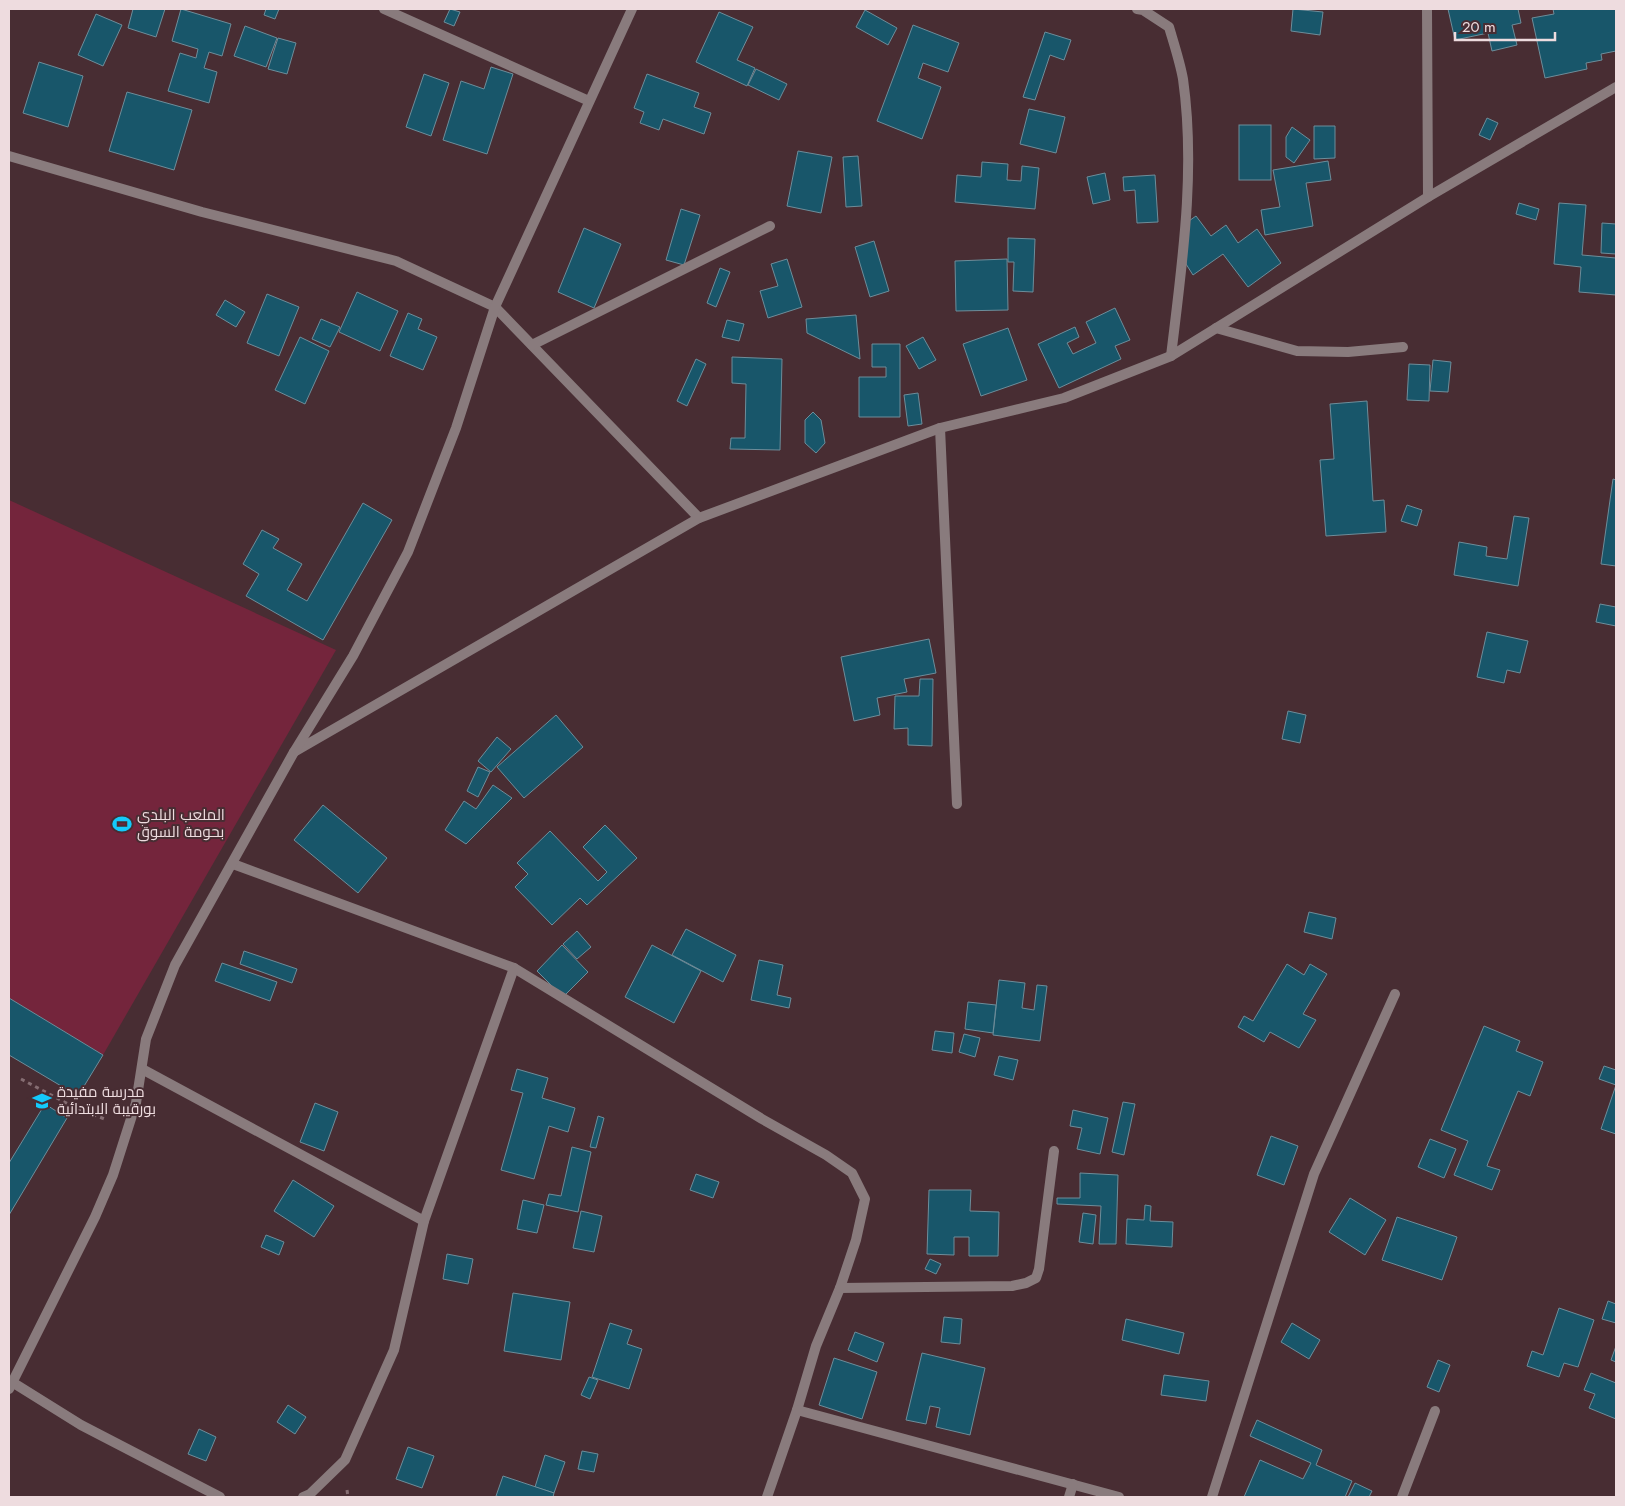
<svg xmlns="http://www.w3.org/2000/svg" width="1625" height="1506" font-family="Jost,Cairo,sans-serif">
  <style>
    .green { fill: #74253c }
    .building { fill: #18566a; stroke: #6d8d9a }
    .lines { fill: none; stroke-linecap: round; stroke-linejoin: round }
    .path { stroke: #856d72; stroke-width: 3; stroke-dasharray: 4 4; stroke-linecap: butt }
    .minor { stroke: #897b7d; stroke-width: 10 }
    .tertiary { stroke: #897b7d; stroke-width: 10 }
    .labels { text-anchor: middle; stroke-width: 4; stroke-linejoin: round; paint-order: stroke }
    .poi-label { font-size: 15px; fill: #eedcdf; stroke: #482d33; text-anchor: start }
  </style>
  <rect width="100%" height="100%" fill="#482d33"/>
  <polygon class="green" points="9,500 336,650 103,1055 9,998"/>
  <g class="building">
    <polygon points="133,9 165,9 156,37 128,28"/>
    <polygon points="181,9 231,24 222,56 209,52 204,68 217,72 209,103 168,91 180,53 196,58 198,49 172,41"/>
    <polygon points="266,9 279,9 275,19 264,15"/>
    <polygon points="450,9 460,12 454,26 444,22"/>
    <polygon points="1293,9 1323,12 1320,35 1291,31"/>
    <polygon points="1448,9 1518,9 1521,23 1512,25 1517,45 1492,51 1488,33 1455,40"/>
    <polygon points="1553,9 1616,9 1616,51 1601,54 1602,60 1586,63 1587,69 1545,78 1532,18 1554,14"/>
    <polygon points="865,10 897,28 888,45 856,27"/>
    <polygon points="719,12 753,27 737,60 755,68 747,86 696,62"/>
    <polygon points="96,14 122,25 103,66 78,55"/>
    <polygon points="913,25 959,43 948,72 923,63 918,78 941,87 922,139 877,121"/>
    <polygon points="245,26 277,38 266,67 234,56"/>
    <polygon points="1045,32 1071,40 1064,60 1050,55 1035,100 1023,97"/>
    <polygon points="278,38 296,43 287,74 268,69"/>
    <polygon points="39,62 83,76 68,127 23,113"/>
    <polygon points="491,67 513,74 487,154 443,140 461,81 484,89"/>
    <polygon points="756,69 787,84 779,100 748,85"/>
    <polygon points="424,74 449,83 431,136 406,127"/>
    <polygon points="647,74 699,93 694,107 711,113 704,134 663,119 659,130 640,123 644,112 634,108"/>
    <polygon points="127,92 192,110 174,170 109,151"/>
    <polygon points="1029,109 1065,117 1056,153 1020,144"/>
    <polygon points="1487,118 1498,123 1490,140 1479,135"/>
    <rect x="1239" y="125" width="32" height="55"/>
    <polygon points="1314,126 1335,126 1335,158 1314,159"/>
    <polygon points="1292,127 1310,140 1294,163 1286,157 1286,137"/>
    <polygon points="798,151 832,157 821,213 787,206"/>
    <polygon points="858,156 862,206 846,207 843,157"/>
    <polygon points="1328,161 1331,180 1306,183 1313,226 1265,235 1261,210 1280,207 1273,170"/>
    <polygon points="982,162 1008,164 1007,180 1021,181 1022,166 1039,168 1035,209 955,202 957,175 981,177"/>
    <polygon points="1105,173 1110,200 1093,204 1087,177"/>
    <polygon points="1155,175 1158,222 1137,223 1135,190 1124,191 1123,177"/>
    <polygon points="1519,203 1539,209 1536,220 1516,214"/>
    <polygon points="1559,203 1586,205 1582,255 1616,258 1616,295 1579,292 1581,267 1554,264"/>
    <polygon points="681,209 700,215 684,265 666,260"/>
    <polygon points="1196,216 1211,236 1226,225 1238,243 1257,229 1281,263 1248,287 1223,254 1193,275 1186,264 1186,223"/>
    <polygon points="1602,223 1616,224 1616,254 1601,253"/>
    <polygon points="584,228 621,244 594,308 558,292"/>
    <polygon points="1008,238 1035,239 1033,292 1013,291 1014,262 1008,262"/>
    <polygon points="874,241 889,291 870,297 855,247"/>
    <polygon points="787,259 802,307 768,318 760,291 778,286 771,264"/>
    <polygon points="1007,259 1008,310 956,311 955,261"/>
    <polygon points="720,268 730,272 716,307 707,303"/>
    <polygon points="357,292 398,311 380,351 339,332"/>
    <polygon points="267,294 299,307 279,356 247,343"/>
    <polygon points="225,300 245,312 236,327 216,315"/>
    <polygon points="1115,308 1130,340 1115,346 1121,359 1059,388 1038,344 1075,327 1079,337 1067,343 1073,354 1096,343 1086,322"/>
    <polygon points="408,313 422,319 418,329 437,337 423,370 390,356"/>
    <polygon points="856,315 860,359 807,333 806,319"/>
    <polygon points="321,319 340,327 330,347 312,339"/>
    <polygon points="727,320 744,324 739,341 722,337"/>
    <polygon points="1008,328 1027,380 981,396 963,344"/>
    <polygon points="300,337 329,351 305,404 275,390"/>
    <polygon points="923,337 936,360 919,369 906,346"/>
    <polygon points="872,344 900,344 900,417 859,417 859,377 886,377 886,367 872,367"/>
    <polygon points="732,357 782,359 780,450 730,449 731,438 745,438 746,384 732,383"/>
    <polygon points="696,359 706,364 687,406 677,401"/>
    <polygon points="1433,360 1451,362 1448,392 1430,391"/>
    <polygon points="1409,364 1430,365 1429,401 1407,400"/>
    <polygon points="918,393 922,424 908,426 904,395"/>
    <polygon points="1367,401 1373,501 1384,500 1386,532 1326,536 1320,460 1334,459 1330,404"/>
    <polygon points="813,412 821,420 825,443 816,453 805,443 805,420"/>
    <polygon points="1613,479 1616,480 1616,566 1601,564"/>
    <polygon points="363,503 392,520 323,640 246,596 259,574 243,564 262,530 279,539 273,548 302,564 287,590 307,601"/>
    <polygon points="1407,505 1422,510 1417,526 1401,521"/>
    <polygon points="1514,516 1529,518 1518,586 1454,575 1459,542 1487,547 1486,556 1507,559"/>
    <polygon points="1600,604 1616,607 1616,626 1596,622"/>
    <polygon points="1487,632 1528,641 1520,673 1507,670 1504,683 1477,677"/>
    <polygon points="929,639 936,673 904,679 907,692 877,698 880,715 854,721 841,657"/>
    <polygon points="920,679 933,679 932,746 908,745 908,728 894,729 895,696 919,696"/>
    <polygon points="1288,711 1306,715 1300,743 1282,739"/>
    <polygon points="556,715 583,747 524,798 497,767"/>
    <polygon points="497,737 511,749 491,772 478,761"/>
    <polygon points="478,767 490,772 478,797 467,791"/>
    <polygon points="493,785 512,798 466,844 445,830 464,801 476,809"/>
    <polygon points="323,805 387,858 358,893 294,840"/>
    <polygon points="605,825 637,858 587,905 580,898 552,925 515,887 528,874 517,863 550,831 598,881 607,872 583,847"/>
    <polygon points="1309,912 1336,918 1332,939 1304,932"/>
    <polygon points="686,929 736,955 723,982 672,955"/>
    <polygon points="577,931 591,947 577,959 563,944"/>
    <polygon points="562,945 588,972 563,997 537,971"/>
    <polygon points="652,945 701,971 674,1023 625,997"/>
    <polygon points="244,951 297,969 292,983 240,964"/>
    <polygon points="759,960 783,965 777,995 791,998 789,1008 751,1000"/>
    <polygon points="222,963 277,982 270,1001 215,981"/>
    <polygon points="1287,964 1304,975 1310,964 1327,974 1303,1014 1316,1020 1299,1048 1270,1032 1264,1042 1238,1027 1244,1016 1253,1021"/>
    <polygon points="999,980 1025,983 1022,1008 1034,1010 1037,985 1047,986 1040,1041 993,1035"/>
    <polygon points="9,998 103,1055 78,1096 9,1055"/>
    <polygon points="968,1002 996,1005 993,1033 965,1029"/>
    <polygon points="1484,1026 1520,1041 1516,1051 1543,1062 1530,1096 1518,1091 1488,1163 1487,1166 1500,1170 1492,1190 1454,1175 1468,1141 1441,1130"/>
    <polygon points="935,1031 954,1033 952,1053 932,1050"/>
    <polygon points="964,1034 980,1038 975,1057 959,1052"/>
    <polygon points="999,1056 1018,1060 1013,1080 994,1075"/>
    <polygon points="1604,1066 1616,1070 1616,1134 1601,1129 1616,1085 1599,1079"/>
    <polygon points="517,1069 548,1078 542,1098 575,1108 568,1132 549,1126 534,1179 501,1170 523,1093 511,1090"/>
    <polygon points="1123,1102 1135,1104 1124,1155 1112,1152"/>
    <polygon points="315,1103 338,1112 324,1151 300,1142"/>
    <polygon points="45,1104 67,1118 9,1215 9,1163"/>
    <polygon points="1073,1110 1108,1118 1100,1154 1077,1149 1082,1128 1070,1126"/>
    <polygon points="598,1116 604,1118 596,1148 590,1147"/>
    <polygon points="1271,1136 1298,1146 1284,1185 1257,1175"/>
    <polygon points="1430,1139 1456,1149 1444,1178 1418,1167"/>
    <polygon points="572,1147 591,1152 578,1212 546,1205 549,1194 561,1196"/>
    <polygon points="1080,1173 1118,1175 1116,1244 1099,1244 1101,1206 1057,1204 1057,1198 1080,1198"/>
    <polygon points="696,1174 719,1182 713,1198 690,1190"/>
    <polygon points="293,1180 334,1206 314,1237 274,1211"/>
    <polygon points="929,1190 971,1190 970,1211 999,1212 998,1256 969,1256 969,1237 954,1237 954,1255 927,1254"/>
    <polygon points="1350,1198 1386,1220 1365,1255 1329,1232"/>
    <polygon points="523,1200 544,1205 537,1233 517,1229"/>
    <polygon points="1145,1205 1151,1206 1150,1221 1173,1222 1172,1247 1126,1244 1127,1219 1144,1220"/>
    <polygon points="581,1211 602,1216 594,1252 573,1248"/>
    <polygon points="1083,1213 1096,1215 1093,1244 1079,1242"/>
    <polygon points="1397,1217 1457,1237 1442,1280 1382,1260"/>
    <polygon points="266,1235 284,1242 279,1255 261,1247"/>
    <polygon points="447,1254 473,1259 468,1284 443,1279"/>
    <polygon points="930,1259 941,1264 936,1274 925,1269"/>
    <polygon points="513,1293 570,1302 561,1360 504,1351"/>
    <polygon points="1608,1301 1616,1304 1616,1323 1602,1319"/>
    <polygon points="1559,1308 1594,1320 1578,1367 1564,1363 1559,1377 1527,1366 1532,1351 1543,1355"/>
    <polygon points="944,1317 962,1319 960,1344 941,1342"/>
    <polygon points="1126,1319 1184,1333 1179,1354 1122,1340"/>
    <polygon points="610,1323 632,1330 627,1344 642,1349 629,1389 592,1377"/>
    <polygon points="1292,1323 1320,1340 1309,1359 1281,1342"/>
    <polygon points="855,1332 884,1343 877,1362 848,1350"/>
    <polygon points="1616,1346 1616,1362 1611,1360"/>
    <polygon points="922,1353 985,1368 970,1435 936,1427 940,1408 930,1406 926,1424 906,1420"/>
    <polygon points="834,1358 877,1372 862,1419 819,1405"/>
    <polygon points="1438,1360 1450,1365 1439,1392 1427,1387"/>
    <polygon points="1591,1373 1616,1383 1616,1419 1589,1408 1595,1394 1584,1390"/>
    <polygon points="1164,1375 1209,1381 1206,1401 1161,1395"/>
    <polygon points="589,1377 598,1380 590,1399 581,1395"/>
    <polygon points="288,1405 306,1417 295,1434 277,1422"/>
    <polygon points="1257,1420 1322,1450 1316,1465 1352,1481 1345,1497 1244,1497 1260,1460 1303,1479 1311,1463 1250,1436"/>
    <polygon points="199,1429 216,1437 206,1461 188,1454"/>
    <polygon points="408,1447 434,1456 422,1488 396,1479"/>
    <polygon points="582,1451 598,1454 594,1472 578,1469"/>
    <polygon points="545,1455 565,1462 554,1493 535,1487"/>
    <polygon points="503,1476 554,1493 553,1497 501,1497 496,1496"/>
    <polygon points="1355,1483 1372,1491 1369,1497 1348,1497"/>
  </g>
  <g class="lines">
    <g class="path">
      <polyline points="21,1079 72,1106 107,1120"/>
      <polyline points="347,1490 348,1497"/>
    </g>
    <g class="minor">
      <polyline points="384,9 589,101"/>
      <path d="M1137 9 1143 10 1169 27C1174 44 1180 62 1183 79 1196 171 1182 264 1171 356"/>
      <polyline points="1427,9 1428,197"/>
      <polyline points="9,156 202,212 396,261 495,307 699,518"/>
      <polyline points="1216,328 1297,351 1348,352 1403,347"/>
      <polyline points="532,345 770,226"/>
      <polyline points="940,428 957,804"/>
      <polyline points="294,752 699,518 940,428 1064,398 1171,356 1428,197 1616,87"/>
      <polyline points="233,864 514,968 762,1119 826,1155 852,1173 865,1199 856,1240 840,1288 816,1346 797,1410 767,1497"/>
      <polyline points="142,1069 424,1221"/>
      <polyline points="840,1288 1012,1286 1026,1283 1036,1278 1039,1269 1054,1151"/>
      <polyline points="12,1382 81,1425 220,1497"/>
      <polyline points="797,1410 1119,1497"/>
      <polyline points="303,1497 310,1494 345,1460 394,1350 424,1221 514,968"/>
      <polyline points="1069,1497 1073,1484"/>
      <polyline points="1212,1497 1314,1174 1395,994"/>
      <polyline points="1402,1497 1435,1411"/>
    </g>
    <polyline class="tertiary" points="9,1389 95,1217 113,1175 136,1103 146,1039 175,965 294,752 353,656 408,552 456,428 495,307 632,9"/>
  </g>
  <defs>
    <g id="stadium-bare" transform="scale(1.5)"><path d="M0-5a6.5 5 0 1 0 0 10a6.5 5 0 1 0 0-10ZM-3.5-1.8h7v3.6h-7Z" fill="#14cafb" stroke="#482d33" stroke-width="2.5" paint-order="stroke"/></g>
    <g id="school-bare" transform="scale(1.5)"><path d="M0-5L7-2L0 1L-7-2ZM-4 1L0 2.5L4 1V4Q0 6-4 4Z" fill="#14cafb" stroke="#482d33" stroke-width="2.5" paint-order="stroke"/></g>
  </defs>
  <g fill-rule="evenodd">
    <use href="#stadium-bare" x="122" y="824"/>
    <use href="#school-bare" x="42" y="1101"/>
  </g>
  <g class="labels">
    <g class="poi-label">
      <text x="137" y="820">الملعب البلدي<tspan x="137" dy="17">بحومة السوق</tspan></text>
      <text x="57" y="1097">مدرسة مفيدة<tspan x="57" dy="17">بورقيبة الابتدائية</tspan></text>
    </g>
  </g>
  <rect width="1625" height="1506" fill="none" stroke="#eedcdf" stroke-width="20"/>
  <path d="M1455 32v8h100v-8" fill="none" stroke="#eedcdf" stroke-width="2.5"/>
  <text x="1462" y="32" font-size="15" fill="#eedcdf" stroke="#482d33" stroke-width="4" paint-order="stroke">20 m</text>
</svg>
